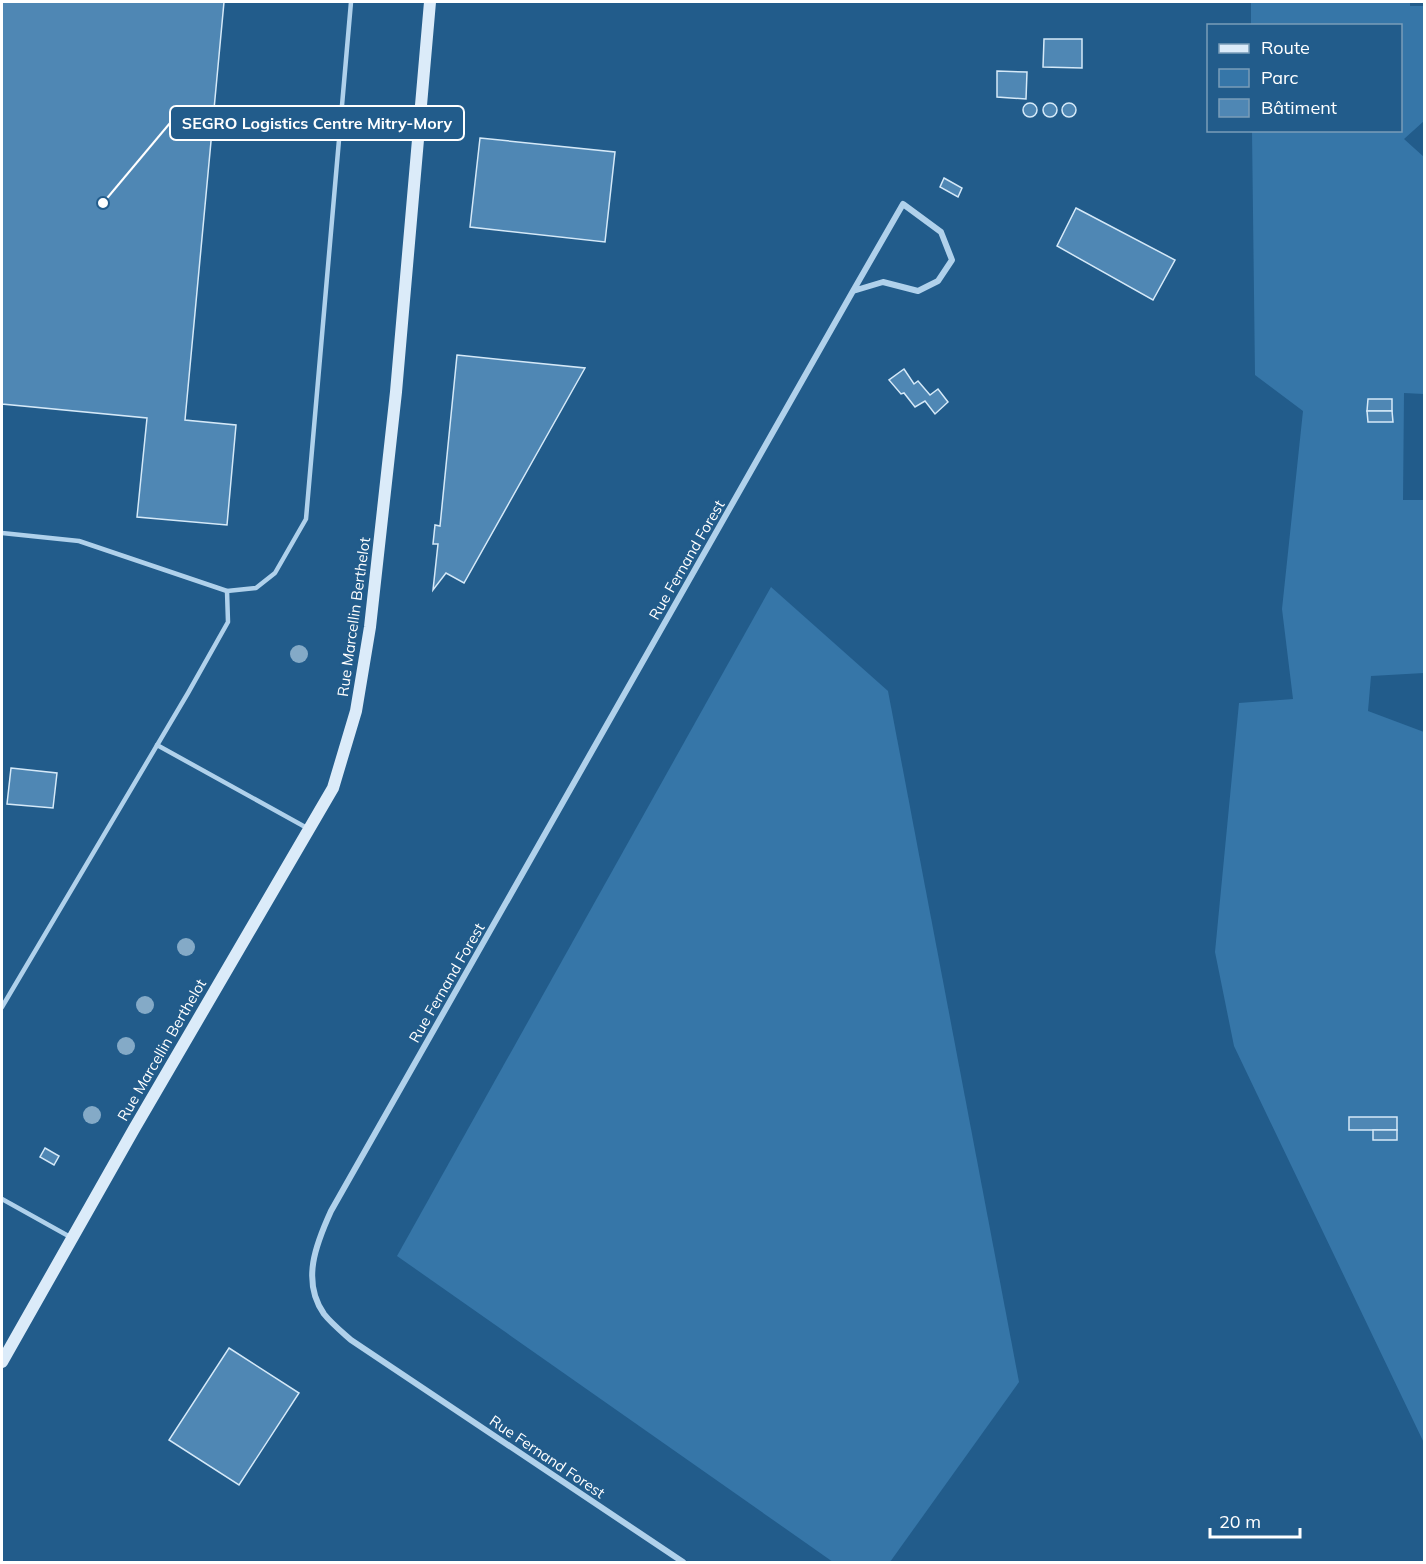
<svg xmlns="http://www.w3.org/2000/svg" width="1426" height="1564" font-family="Mulish,sans-serif">
  <style>
    .green { fill: #3676a8 }
    .building { fill: #4f87b4; stroke: #d5e9f8; stroke-width: 1.5 }
    .lines { fill: none; stroke-linecap: round; stroke-linejoin: round }
    .lane { stroke: #b0d1eb; stroke-width: 4.5 }
    .street { stroke: #b0d1eb; stroke-width: 6 }
    .secondary { stroke: #dbebf9; stroke-width: 12 }
    .tree { fill: #84aac7 }
    .labels { text-anchor: middle; stroke-width: 4.5; stroke-linejoin: round; paint-order: stroke }
    .street-label { font-size: 15px; fill: #fff; stroke: #225c8b }
    .leader { fill: none; stroke: #fff; stroke-width: 2 }
    .callout-dot { fill: #fff; stroke: #225c8b; stroke-width: 2 }
    .callout { fill: #225c8b; stroke: #fff; stroke-width: 2 }
    .callout-label { font-size: 16px; text-anchor: middle; font-weight: bold; fill: #fff }
  </style>
  <rect width="100%" height="100%" fill="#225c8b"/>
  <g class="green">
    <polygon points="1251,2 1410,2 1410,6 1424,6 1424,121 1404,139 1424,157 1424,394 1404,393 1403,500 1424,500 1424,673 1371,676 1368,711 1424,732 1424,1443 1234,1046 1215,952 1239,703 1293,699 1282,609 1303,411 1255,375 1252,131 1400,130 1400,26 1251,25"/>
    <polygon points="771,587 888,691 1019,1382 890,1562 833,1562 397,1256"/>
  </g>
  <g class="building">
    <polygon points="2,2 224,2 185,420 236,425 227,525 137,517 147,418 2,404"/>
    <polygon points="1044,39 1082,39 1082,68 1043,67"/>
    <polygon points="997,71 1027,72 1026,99 997,97"/>
    <circle cx="1030" cy="110" r="7"/>
    <circle cx="1050" cy="110" r="7"/>
    <circle cx="1069" cy="110" r="7"/>
    <polygon points="480,138 615,152 605,242 470,227"/>
    <polygon points="944,178 962,188 958,197 940,187"/>
    <polygon points="1076,208 1175,260 1153,300 1057,246"/>
    <polygon points="457,355 585,368 464,583 446,573 433,590 438,544 433,544 435,525 440,526"/>
    <polygon points="904,369 914,384 918,381 930,395 938,389 948,402 935,414 925,401 915,407 904,393 901,394 889,380"/>
    <polygon points="1368,399 1392,399 1392,411 1367,411"/>
    <polygon points="1367,411 1392,411 1393,422 1368,422"/>
    <polygon points="11,768 57,773 53,808 7,804"/>
    <rect x="1349" y="1117" width="48" height="13"/>
    <rect x="1373" y="1130" width="24" height="10"/>
    <polygon points="45,1148 59,1156 54,1165 40,1157"/>
    <polygon points="229,1348 299,1393 239,1485 169,1440"/>
  </g>
  <g class="lines">
    <g class="lane">
      <polyline points="2,533 79,541 227,591 256,588 275,573 306,519 351,2"/>
      <polyline points="157,745 307,828"/>
      <polyline points="2,1007 188,693 228,622 227,591"/>
      <polyline points="2,1199 72,1238"/>
    </g>
    <path class="street" d="M683 1562 351 1340C342 1332 332 1324 324 1314 301 1281 316 1244 331 1211L853 291 903 204 941 232 952 260 938 281 918 291 883 282 853 291"/>
    <polyline class="secondary" points="2,1362 134,1129 333,788 356,711 370,627 396,392 430,2"/>
  </g>
  <g class="tree">
    <circle cx="299" cy="654" r="9"/>
    <circle cx="186" cy="947" r="9"/>
    <circle cx="145" cy="1005" r="9"/>
    <circle cx="126" cy="1046" r="9"/>
    <circle cx="92" cy="1115" r="9"/>
  </g>
  <g class="labels">
    <g class="street-label">
      <text transform="translate(687 560) rotate(-60)" y="5">Rue Fernand Forest</text>
      <text transform="translate(354 617) rotate(-82)" y="5">Rue Marcellin Berthelot</text>
      <text transform="translate(447 983) rotate(-60)" y="5">Rue Fernand Forest</text>
      <text transform="translate(162 1050) rotate(-60)" y="5">Rue Marcellin Berthelot</text>
      <text transform="translate(547 1457) rotate(34)" y="5">Rue Fernand Forest</text>
    </g>
  </g>
  <path class="leader" d="M103 203L170 123"/>
  <circle class="callout-dot" cx="103" cy="203" r="6"/>
  <rect class="callout" x="170" y="106" width="294" height="34" rx="6"/>
  <g class="callout-label">
    <text x="317" y="129">SEGRO Logistics Centre Mitry-Mory</text>
  </g>
  <rect width="1426" height="1564" fill="none" stroke="#ffffff" stroke-width="6"/>
  <rect x="1207" y="24" width="195" height="108" fill="#225c8b" stroke="#7a9db9" stroke-width="1.5"/>
  <rect x="1219" y="44" width="30" height="9" fill="#dbebf9" stroke="#7a9db9" stroke-width="1.5"/>
  <text x="1261" y="54" font-size="18" fill="#ffffff">Route</text>
  <rect x="1219" y="69" width="30" height="18" fill="#3676a8" stroke="#7a9db9" stroke-width="1.5"/>
  <text x="1261" y="84" font-size="18" fill="#ffffff">Parc</text>
  <rect x="1219" y="99" width="30" height="18" fill="#4f87b4" stroke="#7a9db9" stroke-width="1.5"/>
  <text x="1261" y="114" font-size="18" fill="#ffffff">Bâtiment</text>
  <path d="M1210 1528v9h90v-9" fill="none" stroke="#ffffff" stroke-width="3"/>
  <text x="1219" y="1528" font-size="18" fill="#ffffff" stroke="#225c8b" stroke-width="4.5" paint-order="stroke">20 m</text>
</svg>
